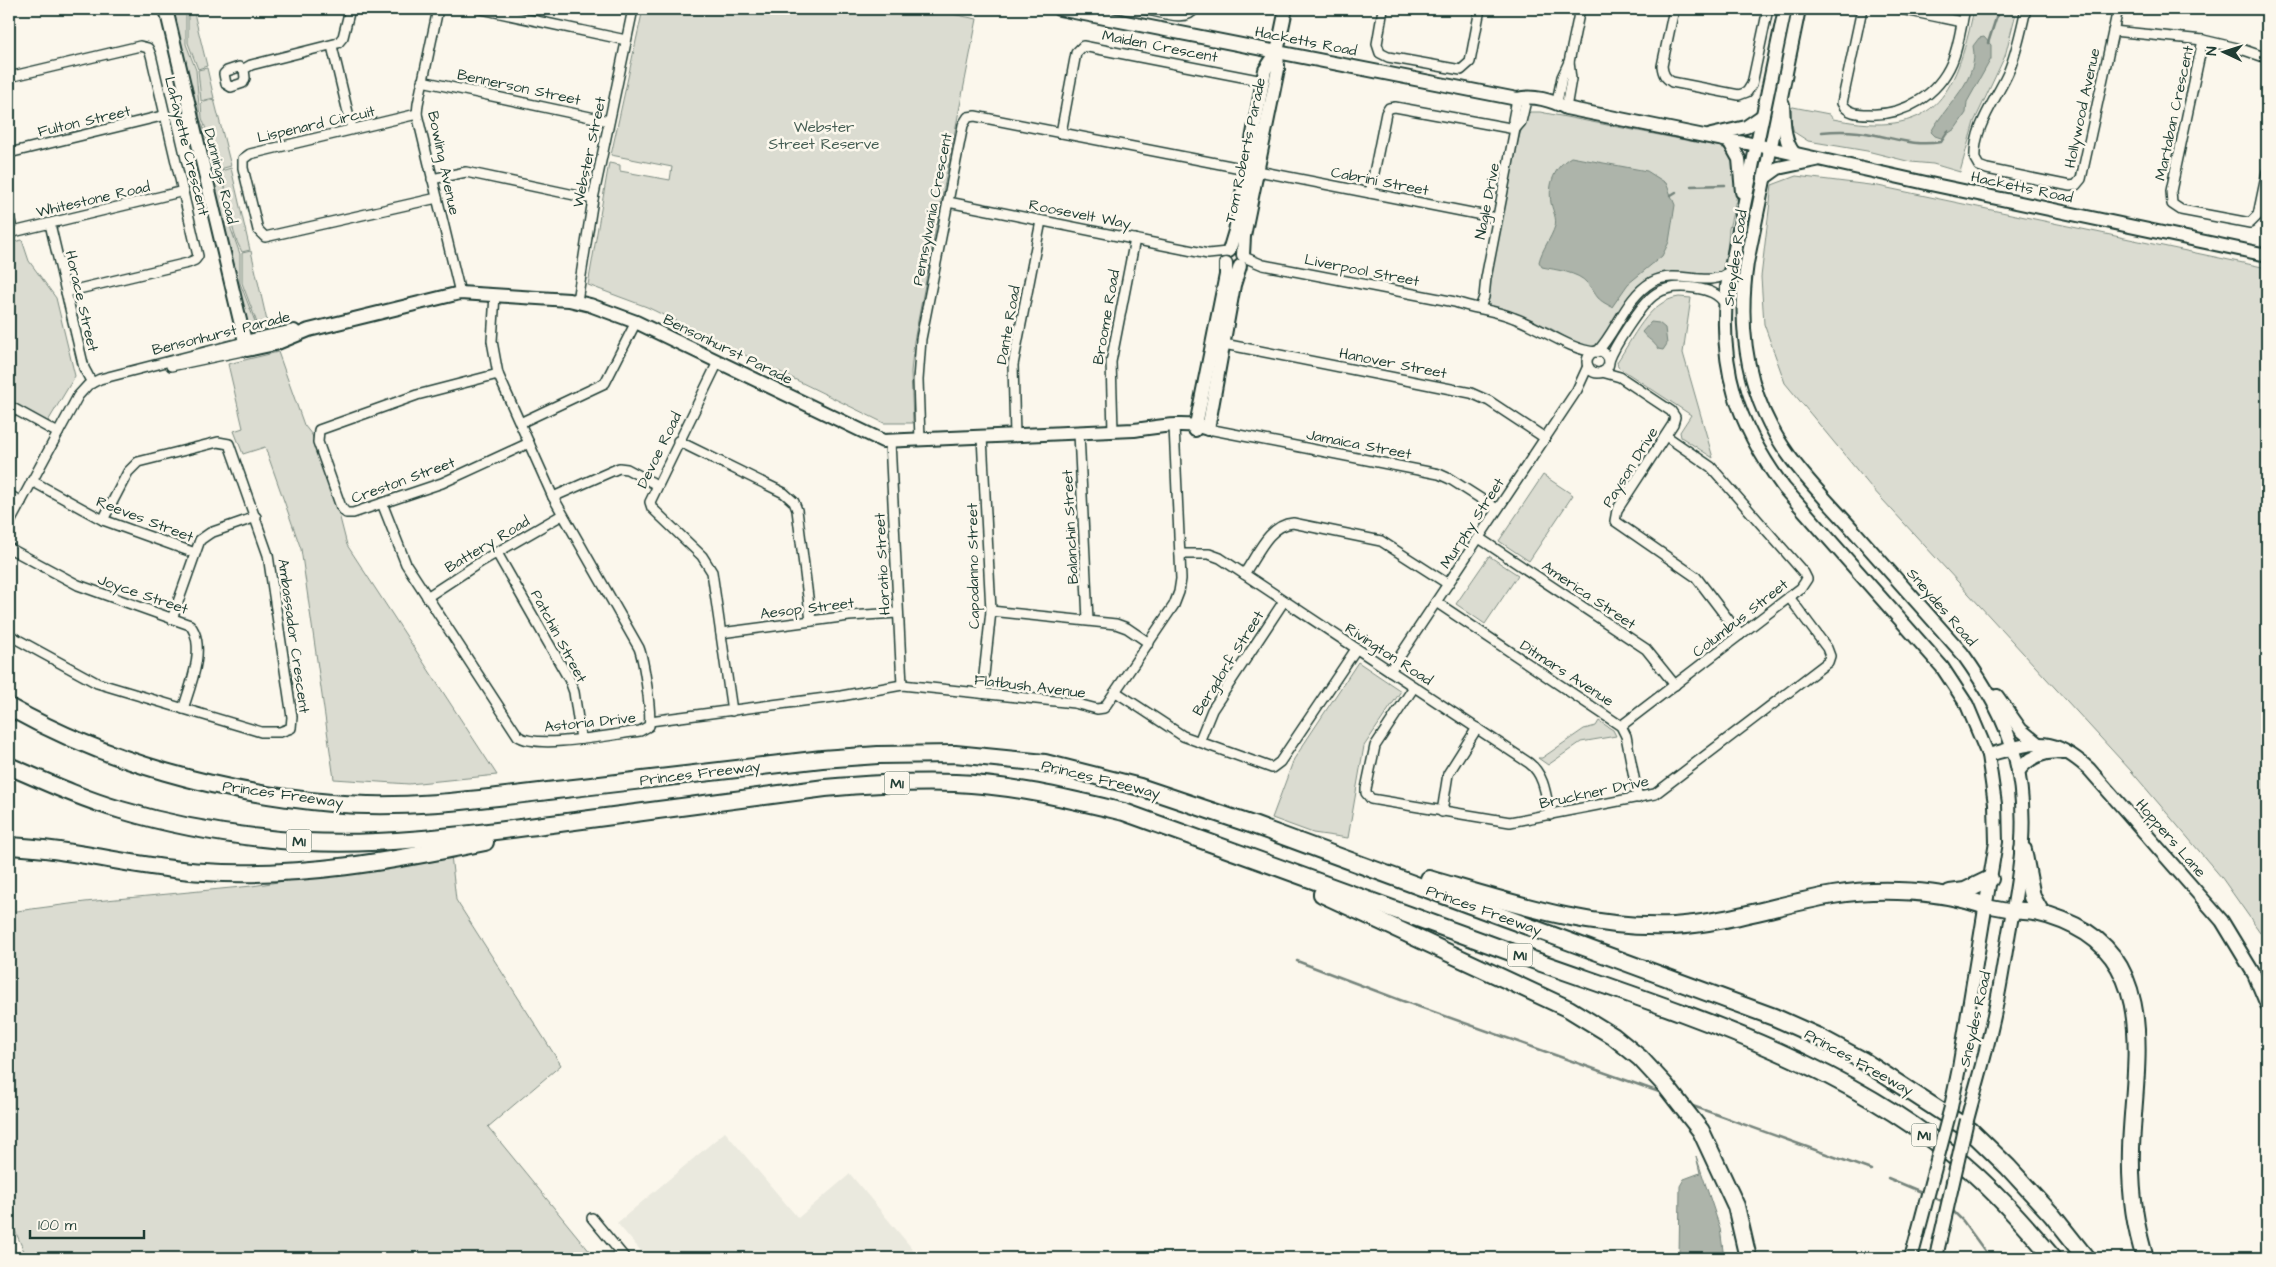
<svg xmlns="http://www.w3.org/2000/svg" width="2276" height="1267" font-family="'Architects Daughter',sans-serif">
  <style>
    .built { fill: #eae9de }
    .green { fill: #dbdcd1; stroke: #7d8c82 }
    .water { fill: #adb4aa; stroke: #74847b }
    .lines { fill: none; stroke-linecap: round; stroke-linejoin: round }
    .stream { stroke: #74847b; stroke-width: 2.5 }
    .street-casing { stroke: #1f3d34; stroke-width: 12 }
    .secondary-casing { stroke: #1f3d34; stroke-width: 16 }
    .highway-casing { stroke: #1f3d34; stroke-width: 20 }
    .street { stroke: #fbf7ec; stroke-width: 9 }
    .secondary { stroke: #fbf7ec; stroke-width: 12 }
    .highway { stroke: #fbf7ec; stroke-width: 16 }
    .secondary-bridge-casing { stroke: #1f3d34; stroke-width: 16; stroke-linecap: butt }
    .secondary-bridge { stroke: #fbf7ec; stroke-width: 12 }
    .labels { text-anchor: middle; stroke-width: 5; stroke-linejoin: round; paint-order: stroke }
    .shield { fill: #fbf7ec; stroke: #61756b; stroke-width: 1 }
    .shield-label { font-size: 14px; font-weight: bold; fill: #1f3d34 }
    .street-label { font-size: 15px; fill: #1f3d34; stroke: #fbf7ec }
    .park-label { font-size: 15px; fill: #455d53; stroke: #fbf7ec }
  </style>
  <rect width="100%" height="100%" fill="#fbf7ec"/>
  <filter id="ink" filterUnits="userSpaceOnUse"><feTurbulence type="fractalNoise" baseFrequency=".02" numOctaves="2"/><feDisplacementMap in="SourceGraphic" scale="10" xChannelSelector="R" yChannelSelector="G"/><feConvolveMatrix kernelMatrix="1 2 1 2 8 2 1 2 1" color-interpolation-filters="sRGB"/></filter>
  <g filter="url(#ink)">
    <polygon class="built" points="725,1132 798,1218 850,1174 920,1258 647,1258 617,1223"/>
    <g class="green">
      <polygon points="173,9 186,9 186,44 196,70 200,118 225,188 231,229 240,254 240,283 256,324 246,326"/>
      <polygon points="188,9 193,9 207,66 198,69 188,43"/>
      <polygon points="643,9 927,9 977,19 914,341 911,372 913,423 884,423 647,307 588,285 609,163 620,165 620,171 670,180 672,167 611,155"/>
      <path d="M1974 9H2017L2005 56 1974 122 1960 172 1933 164 1911 162 1867 151 1808 141 1794 132 1791 122V108L1793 107 1829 114 1833 119C1934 139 1955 99 1974 9Z"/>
      <polygon points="207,68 214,98 201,101 198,70"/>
      <polygon points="214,99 231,166 220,169 202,118 201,103"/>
      <path d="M1530 112H1540L1721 147 1733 154 1738 191 1729 229 1726 261 1720 275 1652 280 1597 348H1584L1550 328 1490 305 1486 298C1492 270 1515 124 1530 112Z"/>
      <path d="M231 168 250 250 242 252C228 228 230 197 221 171Z"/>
      <polygon points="1796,176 1878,186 2267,268 2267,942 2222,878 2132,772 1871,487 1785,383 1764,324 1761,277 1772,185"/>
      <polygon points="22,240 29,261 56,298 75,376 47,423 9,402 9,243"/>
      <polygon points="251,251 267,321 257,323 242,283 242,253"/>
      <path d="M1679 297 1691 298 1683 353 1713 458 1681 437 1680 432 1691 415 1618 367 1617 362C1633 339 1648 301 1679 297Z"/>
      <polygon points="278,352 304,425 312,435 339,514 347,545 497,775 409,784 334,779 301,549 265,447 243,454 234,431 243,428 228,364"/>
      <polygon points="1543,475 1573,495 1529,561 1499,541"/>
      <polygon points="1489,556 1518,575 1485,624 1456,604"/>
      <polygon points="1358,662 1401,691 1364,746 1348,838 1313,833 1272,818 1294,759"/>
      <polygon points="1599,721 1613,730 1616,736 1581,742 1548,765 1538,758 1542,758 1584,729 1596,726"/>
      <polygon points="451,855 456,900 561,1065 488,1127 595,1258 27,1258 9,1217 9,912 85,902 252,886"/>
    </g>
    <g class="water">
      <path d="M1984 37 1991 45V59L1967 102 1966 113 1955 129 1941 138 1935 136 1931 132C1946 104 1980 80 1973 46L1979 38Z"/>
      <path d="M1571 157 1647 171 1666 183 1675 205 1669 242 1662 256 1628 284 1612 307C1594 298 1599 297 1587 283 1578 272 1556 270 1542 267L1539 262C1542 249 1551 239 1555 226 1557 218 1553 212 1551 203 1548 184 1554 167 1571 157Z"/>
      <path d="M1651 322 1659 323 1665 328 1667 344 1663 350 1658 349C1655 342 1647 339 1642 332Z"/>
      <polygon points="1696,1156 1720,1228 1724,1258 1679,1258 1680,1186 1684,1179 1700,1173"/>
    </g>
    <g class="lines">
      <g class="stream">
        <polyline points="1988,43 1999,9"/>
        <path d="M1822 132C1839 130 1859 131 1876 135 1900 140 1916 146 1941 142L1948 131"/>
        <polyline points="1691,186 1725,185"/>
        <polyline points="1671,195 1676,192"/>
        <polyline points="1297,961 1400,1000 1662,1093"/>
        <polyline points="1690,1105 1871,1170"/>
        <polyline points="1888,1178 1924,1193"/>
        <polyline points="1931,1196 1944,1202"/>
        <polyline points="1952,1210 1963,1221 1990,1258"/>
      </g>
      <g class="street-casing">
        <g id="street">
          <polyline points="438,9 418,104 417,114 460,293"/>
          <polyline points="481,9 626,40"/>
          <path d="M1143 9C1157 11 1187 23 1194 9"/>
          <polyline points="1383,9 1377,44 1380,53 1388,57 1461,70 1470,62 1480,9"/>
          <path d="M1674 9 1662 66C1663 74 1665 78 1672 82L1739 95 1747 92 1752 84 1768 9"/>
          <path d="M1862 9 1842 103C1847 113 1858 114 1869 114 1904 116 1938 95 1952 62 1959 45 1961 26 1965 9"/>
          <polyline points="1900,9 1962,22"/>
          <path d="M2026 9C2021 30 2017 52 2008 73 1996 100 1973 127 1975 159L1979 166 1987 169 2070 186 2076 185 2081 179 2118 9"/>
          <polyline points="2113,31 2203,40 2241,49 2267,58"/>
          <polyline points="2203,40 2171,191 2172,204 2181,210 2250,223 2258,215 2267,172"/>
          <polyline points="332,46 352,129"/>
          <polyline points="244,69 245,78 243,83 231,87 226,84 224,74 227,71 239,67 244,69 251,65 338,43 343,37 350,9"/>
          <polyline points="9,77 140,46 148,48 151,55 198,256 195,260 188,263 66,292"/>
          <polyline points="422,81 609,121"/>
          <polyline points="1557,102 1562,77 1569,62 1580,9"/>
          <polyline points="1566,108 1571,79 1569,62"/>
          <polyline points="417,114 250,154 243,159 243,168 258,230 265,237 437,198"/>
          <polyline points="1515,129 1513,120 1517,99"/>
          <polyline points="1061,133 1076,53 1083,46 1263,81"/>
          <polyline points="9,153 166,115"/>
          <polyline points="1258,171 1497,218"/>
          <polyline points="432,179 466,172 593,199"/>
          <polyline points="1370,193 1386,113 1389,108 1395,107 1515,129"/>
          <polyline points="948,202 1208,254 1227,252"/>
          <polyline points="9,216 13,233"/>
          <polyline points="50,224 84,368 92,383"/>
          <polyline points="9,233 184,191"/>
          <path d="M1244 257 1263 265 1455 302C1474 309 1495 310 1514 318 1540 327 1569 350 1596 352"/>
          <polyline points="577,301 593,199 633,9"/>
          <polyline points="1480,308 1484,297 1486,278 1515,129 1521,122 1525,105"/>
          <polyline points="1224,344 1471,393 1489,401 1545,438"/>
          <circle cx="1598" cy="362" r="11"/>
          <path d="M1597 352C1617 331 1626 297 1652 282 1678 268 1711 290 1730 271"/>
          <path d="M1609 361C1614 347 1622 336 1630 324 1649 296 1659 283 1695 288 1708 290 1718 293 1725 304"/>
          <polyline points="718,362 650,502 652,508 702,556 712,572 732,711"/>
          <polyline points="171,366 247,350"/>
          <polyline points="1602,372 1620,377 1671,411 1675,417 1673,424 1617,510 1615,521 1696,577 1740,635"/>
          <polyline points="498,374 417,395 319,430 318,442 341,507 346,513 353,513 442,483 529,443"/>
          <polyline points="9,406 58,433"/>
          <polyline points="520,423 605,383 636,322"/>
          <polyline points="1208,429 1439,474 1450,479 1497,509"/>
          <polyline points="1113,431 1111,362 1135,239"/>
          <polyline points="1079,433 1088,620"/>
          <polyline points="1015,435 1013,365 1041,221"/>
          <polyline points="920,440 918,380 921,339 963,125 968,117 975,116 1246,169"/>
          <polyline points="678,441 784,493 794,502 797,510 811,621"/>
          <polyline points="890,441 902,685"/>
          <polyline points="32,481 103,520 195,553"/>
          <polyline points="9,495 21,502"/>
          <polyline points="553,497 619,468 627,469 657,485"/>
          <path d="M382 503 406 564 518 736C537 750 614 734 640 731L649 726C652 714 644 661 639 648L553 497 498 374 492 341 495 295"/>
          <polyline points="9,524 78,396 88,385 100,379 244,342"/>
          <polyline points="1479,538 1646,649 1675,685"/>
          <path d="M9 548 78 585 190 625C207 646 190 687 183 709"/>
          <polyline points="497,553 570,681 574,692 581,739"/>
          <path d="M1180 554H1209L1220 558 1529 763C1545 775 1546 797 1550 815"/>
          <path d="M1244 574C1257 556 1268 525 1293 523L1381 541 1448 584"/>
          <polyline points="427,597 482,561 562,515"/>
          <polyline points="1436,602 1621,726 1626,736 1638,798"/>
          <polyline points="991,611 1116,624 1127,628 1149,643"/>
          <polyline points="172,619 200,540 210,533 256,517"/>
          <polyline points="721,633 849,616 898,613"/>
          <polyline points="9,635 97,683 261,732 280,732 291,728 292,717 268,555 229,444 218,442 138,462 128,472 103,520"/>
          <polyline points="1390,671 1577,390 1588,366"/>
          <polyline points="1414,687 1375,746 1366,789 1366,793 1371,799 1510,822 1655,794 1828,662 1830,656 1827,648 1789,597"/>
          <polyline points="1116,692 1183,736 1272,768 1280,762 1356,649"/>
          <polyline points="982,693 991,611 982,437"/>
          <polyline points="650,721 841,696 902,685 1074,703 1097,709 1104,708 1174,605 1179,592 1181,579 1174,426"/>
          <polyline points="1621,726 1801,588 1807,579 1804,573 1711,467 1666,436"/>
          <polyline points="1199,742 1212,710 1284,601"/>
          <polyline points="1442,812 1448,774 1477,728"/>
          <polyline points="592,1218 625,1258"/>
        </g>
      </g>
      <g class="secondary-casing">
        <g id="secondary">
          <path d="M166 9 247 350 275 344 309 330 460 293 569 300 590 305 636 322 883 441 1134 430C1158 427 1184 421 1208 429"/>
          <path d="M1059 9 1517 99C1533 95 1552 100 1566 108L1729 141 1747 143 1935 185 2267 255"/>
          <path d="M1785 9 1727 287C1718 367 1737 424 1784 488L1942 667 1967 705 1988 755 1995 804 1996 842 1959 1068 1951 1107"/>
          <path d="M1799 9 1747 263C1737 332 1748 400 1790 457 1809 483 1833 507 1854 531 1890 572 1926 612 1962 653 1985 685 2005 718 2015 757 2030 816 2020 874 2009 932 2004 963 1999 995 1992 1025 1985 1057 1975 1089 1967 1120"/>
          <path d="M1783 104C1784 119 1783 141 1794 153"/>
          <polyline points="1711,135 1746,127 1762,116"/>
          <polyline points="1729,141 1739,159 1742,192"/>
          <polyline points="1764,178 1778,168 1816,160"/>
          <polyline points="1229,251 1235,231 1265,70 1277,52"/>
          <polyline points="1243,255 1244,236 1278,69 1277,52 1286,9"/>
          <polyline points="244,342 294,331"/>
          <polyline points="1208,429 1234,285 1240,266"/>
          <polyline points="1195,430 1226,275 1226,264"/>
          <polyline points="1997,696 2021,730 2037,743"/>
          <path d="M1988 755C2035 742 2050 734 2089 769L2222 921 2254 974 2267 1005"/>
          <path d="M2018 772C2028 757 2046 750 2064 753"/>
          <polyline points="1986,906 2013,911"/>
          <polyline points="1911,1258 1918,1232"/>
          <polyline points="1936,1258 1938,1248"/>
        </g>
      </g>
      <g class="highway-casing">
        <g id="highway">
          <path d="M9 707C107 762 220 793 331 803 406 810 482 799 556 790 645 780 734 769 822 759L878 755 955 754 1045 763 1140 787 1253 825 1774 1017 1819 1037 1862 1060 1971 1131 2008 1167 2052 1215 2086 1258"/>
          <path d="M9 766C46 782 83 799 121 810 181 828 244 838 306 842 389 846 471 834 552 824 643 812 734 800 825 788 869 784 912 781 955 783 1012 785 1069 799 1124 812 1256 859 1387 907 1519 955 1666 1008 1828 1054 1951 1154 1989 1184 2022 1221 2053 1258"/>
          <path d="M9 846C74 849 138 868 204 872 298 878 393 861 485 842"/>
          <polyline points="2023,850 2032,897 2041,913"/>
          <path d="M1429 879C1509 902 1590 930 1673 926 1727 923 1780 904 1833 895 1879 887 1942 890 1986 906"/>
          <polyline points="1950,893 1965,891 1990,879"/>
          <polyline points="1322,894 1569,1009 1613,1036 1640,1058 1665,1085 1701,1131 1736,1206 1748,1258"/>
          <path d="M2013 911C2034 909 2057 917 2075 926 2160 968 2133 1073 2131 1149 2130 1185 2134 1224 2145 1258"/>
        </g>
      </g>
      <use href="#street" class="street"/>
      <use href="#secondary" class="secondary"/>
      <use href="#highway" class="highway"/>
      <g class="secondary-bridge-casing">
        <g id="secondary-bridge">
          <polyline points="1918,1232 1951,1107"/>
          <polyline points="1938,1248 1967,1120"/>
        </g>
      </g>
      <use href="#secondary-bridge" class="secondary-bridge"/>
    </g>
  </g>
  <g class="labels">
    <g class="shield">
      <rect x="884.5" y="771.5" width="25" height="23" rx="4"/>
      <rect x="286.5" y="829.5" width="25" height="23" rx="4"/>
      <rect x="1507.5" y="943.5" width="25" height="23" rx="4"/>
      <rect x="1911.5" y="1123.5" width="25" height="23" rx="4"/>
    </g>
    <g class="shield-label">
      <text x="897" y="788">M1</text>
      <text x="299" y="846">M1</text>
      <text x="1520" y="960">M1</text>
      <text x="1924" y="1140">M1</text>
    </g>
    <g class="street-label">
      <text transform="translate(1306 41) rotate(11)" y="5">Hacketts Road</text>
      <text transform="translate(1160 46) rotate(11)" y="5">Maiden Crescent</text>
      <text transform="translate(519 87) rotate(12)" y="5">Bennerson Street</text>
      <text transform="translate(2082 108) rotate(-78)" y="5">Hollywood Avenue</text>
      <text transform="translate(2174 113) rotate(-78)" y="5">Martaban Crescent</text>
      <text transform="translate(84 121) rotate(-13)" y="5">Fulton Street</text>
      <text transform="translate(316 124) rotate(-13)" y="5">Lispenard Circuit</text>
      <text transform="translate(187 146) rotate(76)" y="5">Lafayette Crescent</text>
      <text transform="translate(1245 150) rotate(-78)" y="5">Tom Roberts Parade</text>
      <text transform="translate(589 152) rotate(-78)" y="5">Webster Street</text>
      <text transform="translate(444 163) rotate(78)" y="5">Bowling Avenue</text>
      <text transform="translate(221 176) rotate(76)" y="5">Dunnings Road</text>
      <text transform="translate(1380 181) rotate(11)" y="5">Cabrini Street</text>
      <text transform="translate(2022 187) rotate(12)" y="5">Hacketts Road</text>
      <text transform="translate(93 199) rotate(-13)" y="5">Whitestone Road</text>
      <text transform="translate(1487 201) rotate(-79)" y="5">Nagle Drive</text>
      <text transform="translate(932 209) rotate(-79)" y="5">Pennsylvania Crescent</text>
      <text transform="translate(1080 214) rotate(11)" y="5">Roosevelt Way</text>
      <text transform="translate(1735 258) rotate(-82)" y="5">Sneydes Road</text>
      <text transform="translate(1362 270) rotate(11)" y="5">Liverpool Street</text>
      <text transform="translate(82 301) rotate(77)" y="5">Horace Street</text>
      <text transform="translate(1106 317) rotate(-80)" y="5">Broome Road</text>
      <text transform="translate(1008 325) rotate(-80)" y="5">Dante Road</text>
      <text transform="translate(221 333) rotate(-14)" y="5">Bensonhurst Parade</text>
      <text transform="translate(728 349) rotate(26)" y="5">Bensonhurst Parade</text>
      <text transform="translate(1393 363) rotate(11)" y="5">Hanover Street</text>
      <text transform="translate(1359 444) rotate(11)" y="5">Jamaica Street</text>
      <text transform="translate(659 450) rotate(-64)" y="5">Devoe Road</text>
      <text transform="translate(1630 467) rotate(-58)" y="5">Payson Drive</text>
      <text transform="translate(403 480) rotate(-20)" y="5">Creston Street</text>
      <text transform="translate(145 519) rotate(21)" y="5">Reeves Street</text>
      <text transform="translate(1472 523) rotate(-57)" y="5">Murphy Street</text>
      <text transform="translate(1070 527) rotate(-93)" y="5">Balanchin Street</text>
      <text transform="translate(487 544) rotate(-31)" y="5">Battery Road</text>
      <text transform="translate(882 564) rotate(-93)" y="5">Horatio Street</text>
      <text transform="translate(973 566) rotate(-91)" y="5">Capodanno Street</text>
      <text transform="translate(143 594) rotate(19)" y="5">Joyce Street</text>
      <text transform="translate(1589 595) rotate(34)" y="5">America Street</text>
      <text transform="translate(1942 607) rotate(49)" y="5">Sneydes Road</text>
      <text transform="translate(807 608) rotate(-7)" y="5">Aesop Street</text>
      <text transform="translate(1740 618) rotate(-38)" y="5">Columbus Street</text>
      <text transform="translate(294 636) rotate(82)" y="5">Ambassador Crescent</text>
      <text transform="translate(559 636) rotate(62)" y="5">Patchin Street</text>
      <text transform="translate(1389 654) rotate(33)" y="5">Rivington Road</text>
      <text transform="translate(1228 663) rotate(-58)" y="5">Bergdorf Street</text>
      <text transform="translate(1567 673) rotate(33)" y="5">Ditmars Avenue</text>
      <text transform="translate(1030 686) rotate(7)" y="5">Flatbush Avenue</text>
      <text transform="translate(590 722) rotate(-6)" y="5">Astoria Drive</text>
      <text transform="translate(700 773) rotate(-7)" y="5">Princes Freeway</text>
      <text transform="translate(1101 779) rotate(14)" y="5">Princes Freeway</text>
      <text transform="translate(1594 792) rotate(-12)" y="5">Bruckner Drive</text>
      <text transform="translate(283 794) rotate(8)" y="5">Princes Freeway</text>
      <text transform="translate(2171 838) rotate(49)" y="5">Hoppers Lane</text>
      <text transform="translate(1484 910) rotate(20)" y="5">Princes Freeway</text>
      <text transform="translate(1975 1019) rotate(-77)" y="5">Sneydes Road</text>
      <text transform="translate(1859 1062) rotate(29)" y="5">Princes Freeway</text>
    </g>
    <g class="park-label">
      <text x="824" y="132">Webster<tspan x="824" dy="17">Street Reserve</tspan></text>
    </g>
  </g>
  <rect width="2276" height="1267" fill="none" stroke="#fbf7ec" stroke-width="30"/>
  <rect x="15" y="15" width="2246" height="1237" fill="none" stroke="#1f3d34" stroke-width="2" filter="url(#ink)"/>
  <g transform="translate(2224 52) rotate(274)" stroke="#fbf7ec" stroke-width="4" paint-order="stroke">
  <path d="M0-4L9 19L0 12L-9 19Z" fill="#1f3d34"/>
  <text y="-8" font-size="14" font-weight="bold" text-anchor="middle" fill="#1f3d34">N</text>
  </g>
  <path d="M30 1230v8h114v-8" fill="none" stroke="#1f3d34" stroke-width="2.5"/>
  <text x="38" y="1230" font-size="15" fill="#1f3d34" stroke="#fbf7ec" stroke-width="4" paint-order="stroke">100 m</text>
</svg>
